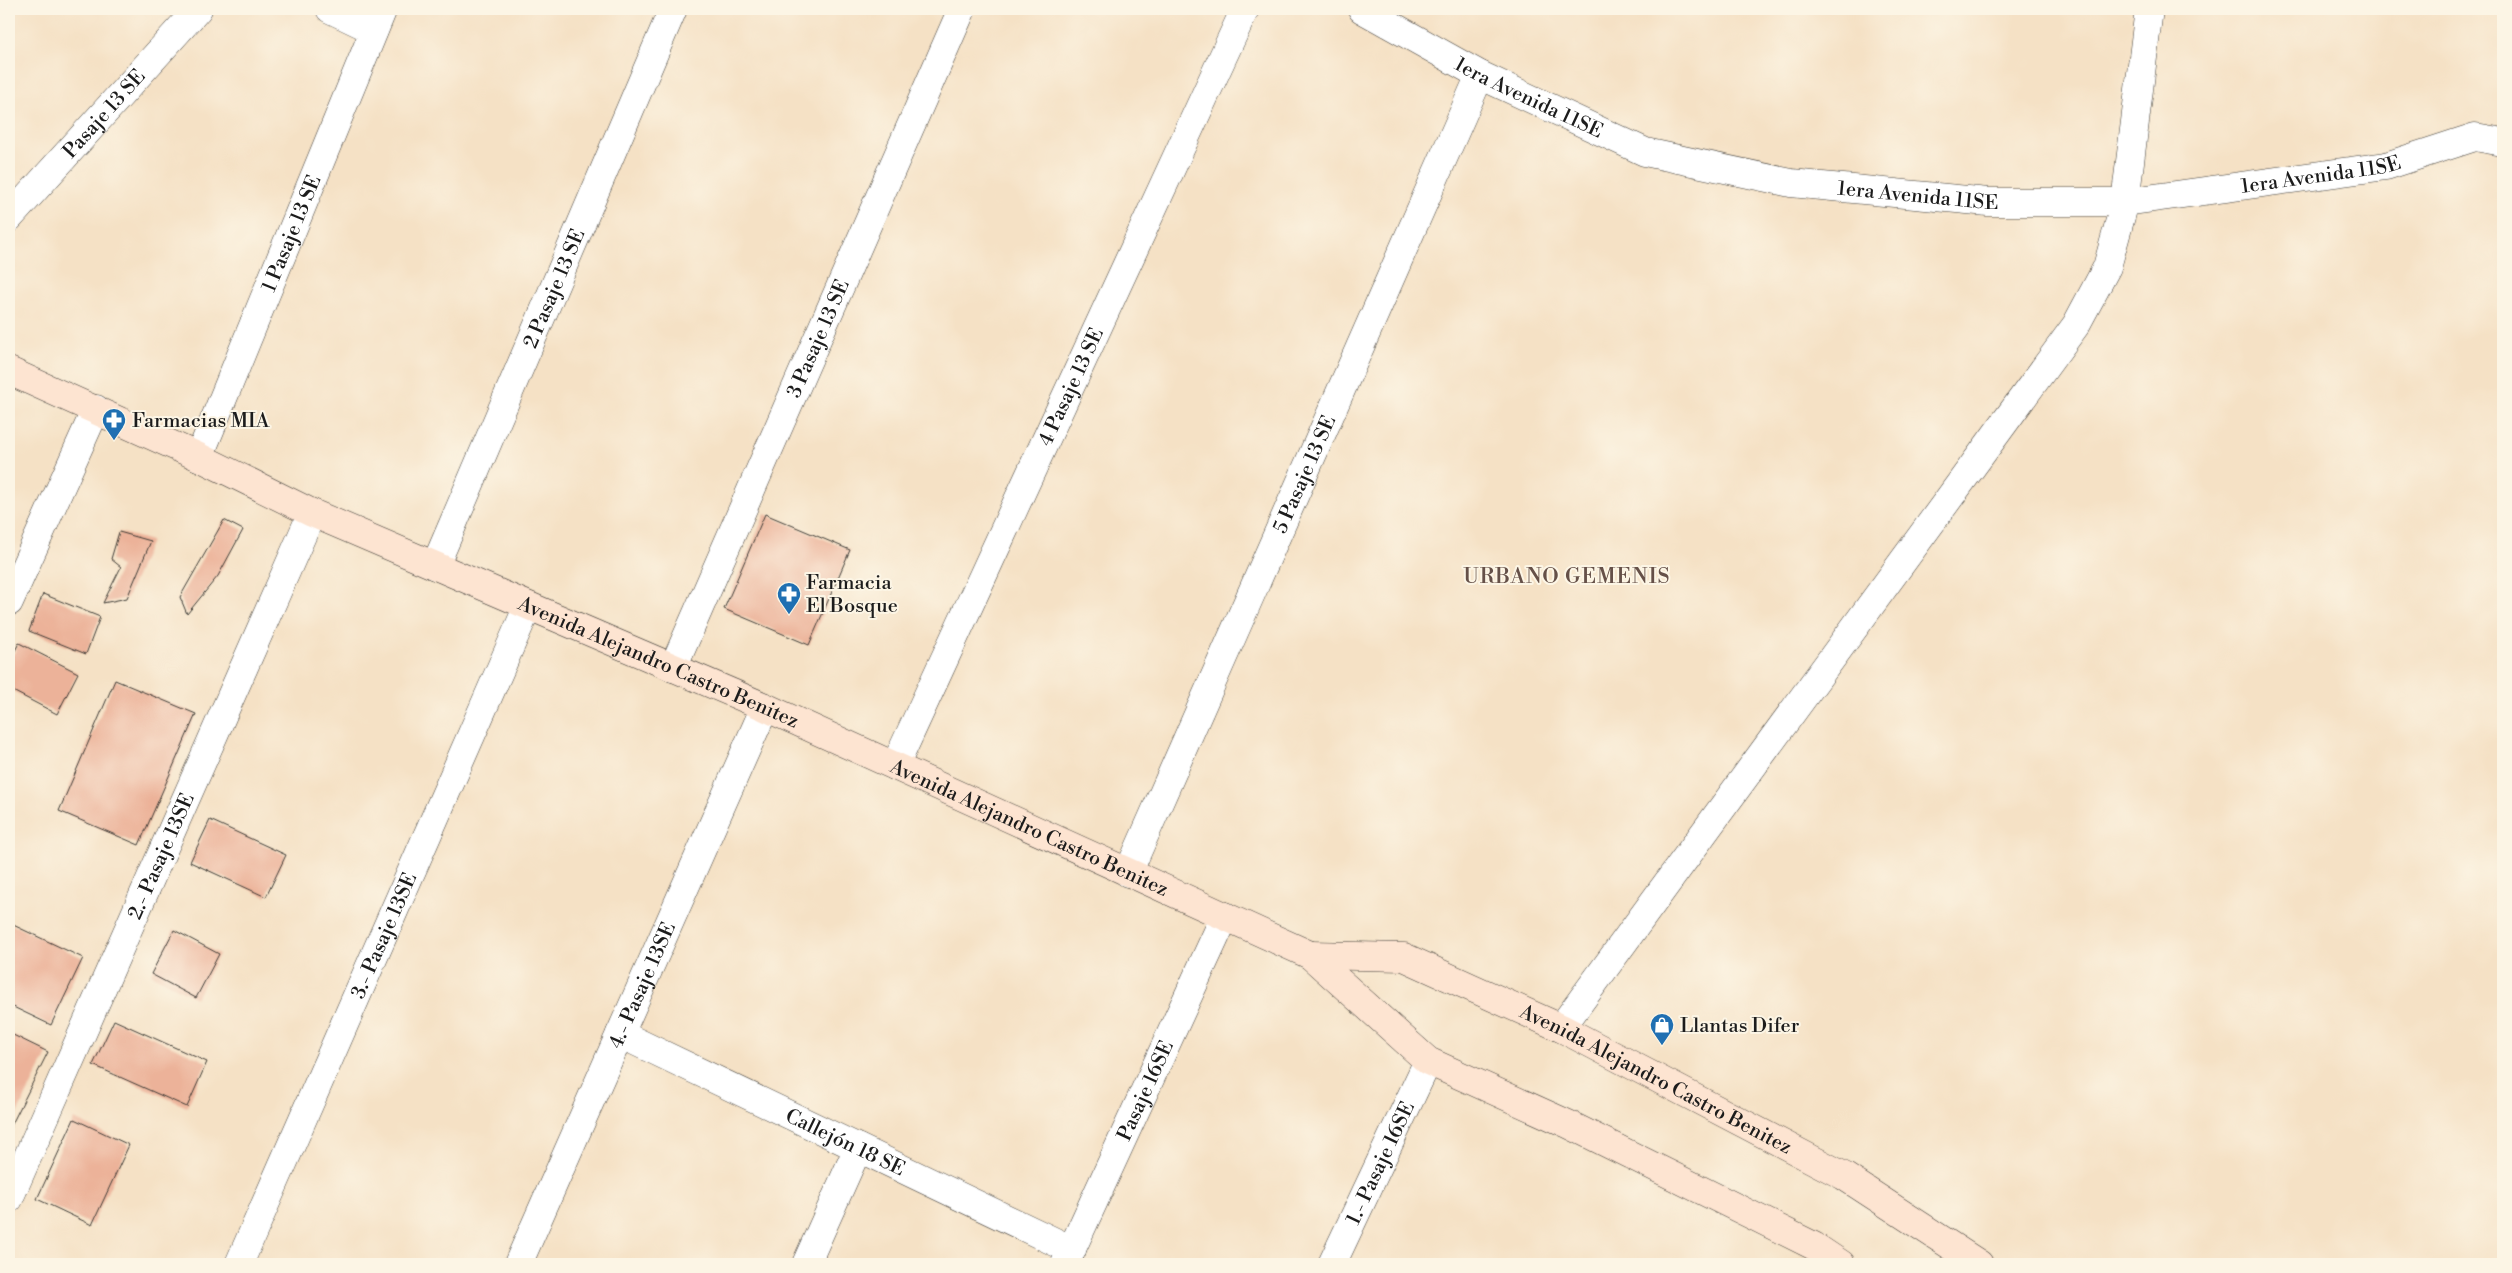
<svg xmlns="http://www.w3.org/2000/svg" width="2512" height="1273" font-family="'Libre Bodoni',serif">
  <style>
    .building { fill: #ecb299 }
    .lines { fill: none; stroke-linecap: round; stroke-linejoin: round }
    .street-casing { stroke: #3d3a35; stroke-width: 29 }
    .secondary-casing { stroke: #3d3a35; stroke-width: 29 }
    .street { stroke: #fff; stroke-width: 28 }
    .secondary { stroke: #fde4d1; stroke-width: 28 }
    .labels { text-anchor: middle; stroke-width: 4; stroke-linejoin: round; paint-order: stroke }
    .street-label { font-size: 20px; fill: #1c1c1c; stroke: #fcf5e5 }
    .poi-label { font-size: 20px; fill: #1c1c1c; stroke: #fcf5e5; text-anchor: start }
    .neighbourhood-label { font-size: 21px; letter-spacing: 1px; fill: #655048; stroke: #fcf5e5 }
  </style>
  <rect width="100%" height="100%" fill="#fcf5e5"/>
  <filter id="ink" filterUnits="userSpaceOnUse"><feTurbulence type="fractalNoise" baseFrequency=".02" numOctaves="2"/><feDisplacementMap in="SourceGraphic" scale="10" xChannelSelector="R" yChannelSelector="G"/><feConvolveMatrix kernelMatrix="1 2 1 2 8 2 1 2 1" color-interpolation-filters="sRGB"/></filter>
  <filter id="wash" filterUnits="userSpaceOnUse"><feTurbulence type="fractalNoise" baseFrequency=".0096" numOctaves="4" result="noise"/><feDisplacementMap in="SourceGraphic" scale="20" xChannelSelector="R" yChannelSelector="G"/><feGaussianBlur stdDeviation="1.12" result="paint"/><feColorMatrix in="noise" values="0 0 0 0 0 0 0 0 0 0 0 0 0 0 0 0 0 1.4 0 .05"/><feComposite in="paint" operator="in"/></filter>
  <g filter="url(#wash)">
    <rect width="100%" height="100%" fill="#f5e1c5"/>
    <g id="blocks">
      <g class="building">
        <polygon points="765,514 850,550 809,645 724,609"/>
        <polygon points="224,520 243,530 218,576 187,614 180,597"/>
        <polygon points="119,532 151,541 127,598 103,603 121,567 111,559"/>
        <polygon points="43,594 100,617 86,654 29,631"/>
        <polygon points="19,643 78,673 57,714 9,689 9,662"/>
        <polygon points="115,680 196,714 139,845 59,811"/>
        <polygon points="210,820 286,855 266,897 190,862"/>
        <polygon points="9,923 83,958 51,1025 9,1005"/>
        <polygon points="174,930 219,954 196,998 151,974"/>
        <polygon points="114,1020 207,1062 187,1107 93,1065"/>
        <polygon points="9,1033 48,1052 9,1130"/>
        <polygon points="74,1119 129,1145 92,1225 37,1199"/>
      </g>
    </g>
  </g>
  <g filter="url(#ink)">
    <use href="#blocks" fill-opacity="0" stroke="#3d3a35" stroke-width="1"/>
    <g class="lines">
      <g class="street-casing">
        <g id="street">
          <polyline points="330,9 374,30"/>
          <path id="s1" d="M1362 9 1480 75 1645 152 1791 183 1988 202H2125L2386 166 2475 137 2503 142"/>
          <path id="s2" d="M9 218 198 9"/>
          <path id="s3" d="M199 457 383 9"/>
          <path id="s4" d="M435 566 673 9"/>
          <polyline points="9,602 96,409"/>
          <path id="s5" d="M673 668 962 9"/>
          <path id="s6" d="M895 766 1245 9"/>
          <path id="s7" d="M1128 873 1480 75"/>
          <polyline points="1561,1028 2076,325 2107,267 2125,202 2149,9"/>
          <path id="s8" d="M620 1034 1072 1250"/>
          <path id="s9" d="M9 1199 312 513"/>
          <path id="s10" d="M239 1264 528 606"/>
          <path id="s11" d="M518 1264 765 707"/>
          <polyline points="806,1264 858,1148"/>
          <path id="s12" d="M1065 1264 1225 916"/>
          <path id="s13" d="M1332 1264 1428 1061"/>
        </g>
      </g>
      <g class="secondary-casing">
        <g id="secondary">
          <path id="s14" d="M9 371 199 457 312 513 765 707 1310 955 1428 1061 1568 1124 1814 1246 1841 1264"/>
          <path id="s15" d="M1310 955 1404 957 1561 1028 1844 1176 1979 1264"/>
        </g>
      </g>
      <use href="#street" class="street"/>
      <use href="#secondary" class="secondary"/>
    </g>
  </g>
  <defs>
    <g id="pharmacy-pin" transform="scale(1.25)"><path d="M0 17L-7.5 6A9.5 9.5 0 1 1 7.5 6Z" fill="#1f6fb2" stroke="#fcf5e5"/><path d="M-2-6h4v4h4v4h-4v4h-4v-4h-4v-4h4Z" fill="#fff"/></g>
    <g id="shop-pin" transform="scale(1.25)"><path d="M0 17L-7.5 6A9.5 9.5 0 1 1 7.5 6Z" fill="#1f6fb2" stroke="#fcf5e5"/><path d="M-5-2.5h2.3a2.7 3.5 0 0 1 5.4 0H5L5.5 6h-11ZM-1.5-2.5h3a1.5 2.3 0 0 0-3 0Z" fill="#fff"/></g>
  </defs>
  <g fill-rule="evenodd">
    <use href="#pharmacy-pin" x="114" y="420"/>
    <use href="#pharmacy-pin" x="789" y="594"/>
    <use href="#shop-pin" x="1662" y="1025"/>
  </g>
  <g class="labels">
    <g class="street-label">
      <text dy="7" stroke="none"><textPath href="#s1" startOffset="189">1era Avenida 11SE</textPath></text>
      <text dy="7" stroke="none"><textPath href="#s2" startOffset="141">Pasaje 13 SE</textPath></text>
      <text dy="7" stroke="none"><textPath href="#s1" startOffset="999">1era Avenida 11SE</textPath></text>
      <text dy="7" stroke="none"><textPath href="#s1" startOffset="594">1era Avenida 11SE</textPath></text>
      <text dy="7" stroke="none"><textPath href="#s3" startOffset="242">1 Pasaje 13 SE</textPath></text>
      <text dy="7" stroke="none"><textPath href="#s4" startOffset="302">2 Pasaje 13 SE</textPath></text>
      <text dy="7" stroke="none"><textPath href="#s5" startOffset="360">3 Pasaje 13 SE</textPath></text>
      <text dy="7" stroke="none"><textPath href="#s6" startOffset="418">4 Pasaje 13 SE</textPath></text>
      <text dy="7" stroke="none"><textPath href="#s7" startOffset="436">5 Pasaje 13 SE</textPath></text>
      <text dy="7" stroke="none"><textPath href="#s14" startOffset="712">Avenida Alejandro Castro Benitez</textPath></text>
      <text dy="7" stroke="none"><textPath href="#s14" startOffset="1118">Avenida Alejandro Castro Benitez</textPath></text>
      <text dy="7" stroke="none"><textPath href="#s9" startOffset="375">2.- Pasaje 13SE</textPath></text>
      <text dy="7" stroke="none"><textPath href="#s10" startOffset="359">3.- Pasaje 13SE</textPath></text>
      <text dy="7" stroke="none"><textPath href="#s11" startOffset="305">4.- Pasaje 13SE</textPath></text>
      <text dy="7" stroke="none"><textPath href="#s15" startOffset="374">Avenida Alejandro Castro Benitez</textPath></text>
      <text dy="7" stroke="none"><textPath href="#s12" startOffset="191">Pasaje 16SE</textPath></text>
      <text dy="7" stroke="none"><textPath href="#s8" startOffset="250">Callejón 18 SE</textPath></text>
      <text dy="7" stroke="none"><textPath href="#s13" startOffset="112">1.- Pasaje 16SE</textPath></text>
    </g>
    <g class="poi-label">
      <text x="132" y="427">Farmacias MIA</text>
      <text x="806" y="589">Farmacia<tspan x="806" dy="23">El Bosque</tspan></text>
      <text x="1680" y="1032">Llantas Difer</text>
    </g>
    <g class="neighbourhood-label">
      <text x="1567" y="583">URBANO GEMENIS</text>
    </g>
  </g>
  <rect width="2512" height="1273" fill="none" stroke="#fcf5e5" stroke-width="30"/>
</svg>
